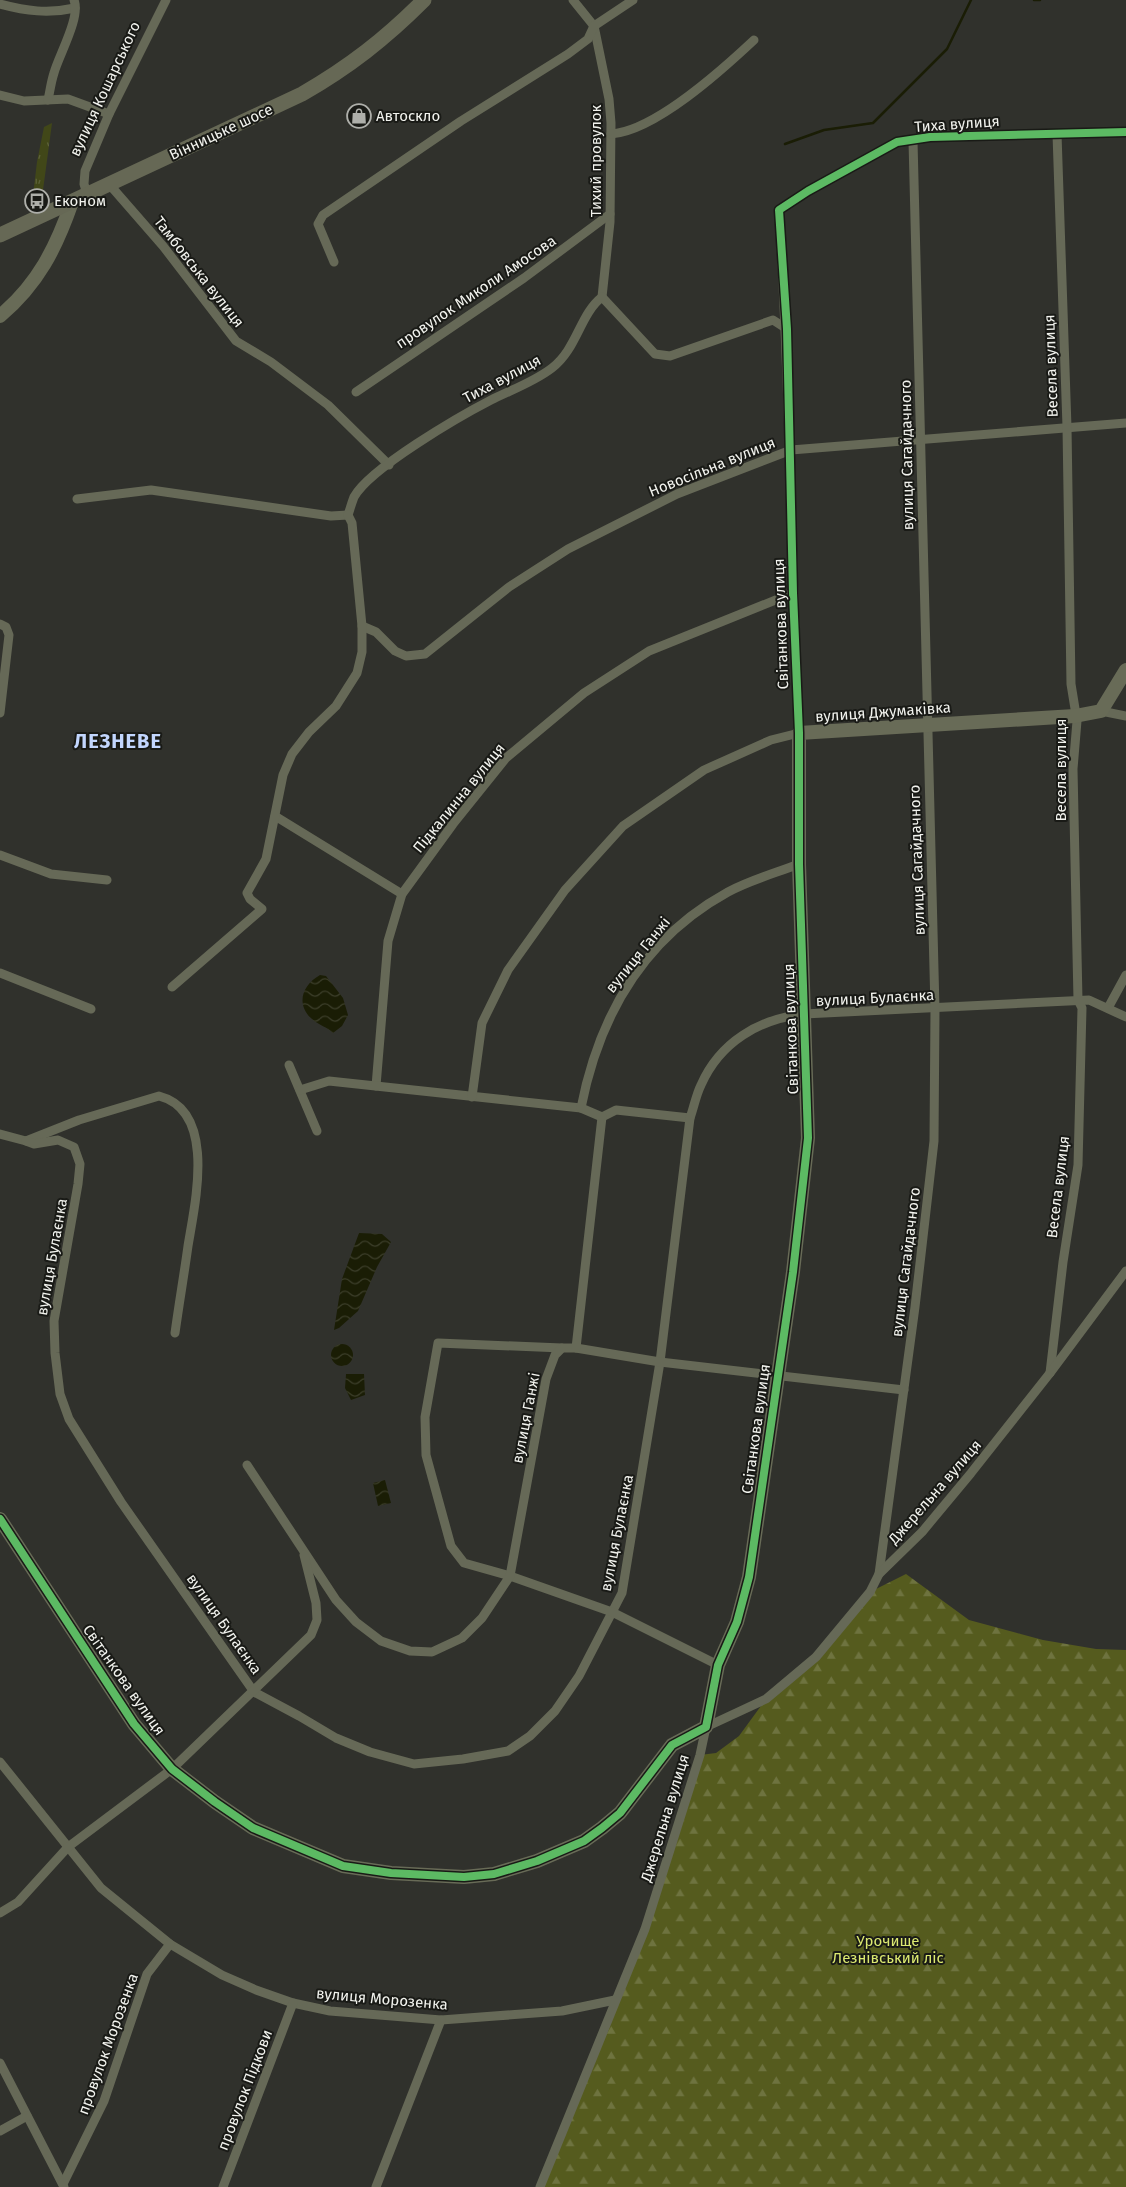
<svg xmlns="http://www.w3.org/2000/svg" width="1126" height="2187" font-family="'Fira Sans',sans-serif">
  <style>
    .grass { fill: url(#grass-tufts) }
    .forest { fill: url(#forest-firs) }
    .water { fill: url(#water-waves) }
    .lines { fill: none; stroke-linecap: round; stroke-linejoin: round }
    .stream { stroke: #1a1d05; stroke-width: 2.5 }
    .street { stroke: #666957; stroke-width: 9 }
    .secondary { stroke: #686b57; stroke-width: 14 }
    .primary { stroke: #666855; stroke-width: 15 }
    .cycleway-casing { stroke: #191a16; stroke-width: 11 }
    .cycleway { stroke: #5cba63; stroke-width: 8 }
    .labels { text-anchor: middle; stroke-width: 4; stroke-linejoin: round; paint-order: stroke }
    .street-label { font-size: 15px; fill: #f2f3ee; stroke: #191a16 }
    .poi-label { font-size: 15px; fill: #f2f3ee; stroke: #191a16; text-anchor: start }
    .park-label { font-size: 15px; fill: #dce971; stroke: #191a16 }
    .district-label { font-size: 20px; font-weight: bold; letter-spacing: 1px; fill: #c2d6fe; stroke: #191a16 }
  </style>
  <defs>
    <pattern id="grass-tufts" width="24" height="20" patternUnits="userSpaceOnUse" patternTransform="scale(1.25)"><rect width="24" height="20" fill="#414718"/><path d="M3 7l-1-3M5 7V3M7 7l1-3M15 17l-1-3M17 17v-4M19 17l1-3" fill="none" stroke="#5d623a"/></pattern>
    <pattern id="forest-firs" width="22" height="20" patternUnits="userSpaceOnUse" patternTransform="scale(1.25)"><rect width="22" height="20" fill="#555b1e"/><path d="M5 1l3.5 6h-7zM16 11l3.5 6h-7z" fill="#6e733f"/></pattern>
    <pattern id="water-waves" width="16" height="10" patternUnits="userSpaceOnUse" patternTransform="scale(1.25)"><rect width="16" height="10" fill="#1a1d05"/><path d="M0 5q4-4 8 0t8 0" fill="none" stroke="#3c3e2a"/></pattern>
  </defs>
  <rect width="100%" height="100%" fill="#30312c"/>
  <polygon class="grass" points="52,123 43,190 46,196 32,204 37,162 44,127"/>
  <polygon class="forest" points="906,1574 969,1620 1043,1640 1096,1649 1126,1650 1126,2187 540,2187 645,1929 700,1755 716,1753 739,1736 766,1699 789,1681 870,1592"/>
  <g class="water">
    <path d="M320 975 326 976 343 998 348 1015 342 1026 333 1033C327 1027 319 1025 313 1020 295 1005 302 985 320 975Z"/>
    <polygon points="359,1233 382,1234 391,1242 377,1267 358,1311 339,1328 334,1330 342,1279"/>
    <circle cx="342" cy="1355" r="11"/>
    <polygon points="346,1374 364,1374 365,1395 351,1400 345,1388"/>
    <polygon points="385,1480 391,1503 378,1506 373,1483"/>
  </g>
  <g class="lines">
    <g class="stream">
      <polyline points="1034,0 1040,0"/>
      <polyline points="785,144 824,130 873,123 947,49 971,0"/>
    </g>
    <g class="street">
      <polyline points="573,0 594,26 609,99 611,123 610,222 602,297"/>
      <path d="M0 4C26 11 48 14 75 8"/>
      <polyline points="0,95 24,101 68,99 109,114"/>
      <path d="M48 100C50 91 51 82 54 73 59 55 81 17 74 0"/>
      <path d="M611 134C655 131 722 70 754 40"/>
      <polyline points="109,184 163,246 236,341 271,362 328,405 389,465"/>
      <polyline points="87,194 84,184 85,171 109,114 166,0"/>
      <polyline points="334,262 318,224 323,215 461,121 568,54 588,39 594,26 633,0"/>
      <polyline points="356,392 524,278 610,214"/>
      <polyline points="77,499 151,490 331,516 348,515"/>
      <path d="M348 515C350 509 352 502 354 497 370 468 460 416 491 400 511 390 534 382 552 368 577 349 580 314 602 297L655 354 670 356 773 320 787 329"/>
      <polyline points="0,624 6,627 9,635 0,713"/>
      <polyline points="362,626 376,632 395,651 406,656 425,654 509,587 568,549 677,494 791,450 1126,423"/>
      <polyline points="1101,711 1126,716"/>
      <polyline points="275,816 402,894"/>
      <polyline points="0,855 51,874 107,880"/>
      <polyline points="0,973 91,1009"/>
      <polyline points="172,987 262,909 250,899 247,893 266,859 283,775 292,754 309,732 336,706 357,673 362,652 362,626 352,523 348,515"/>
      <polyline points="1108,1008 1126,975"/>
      <polyline points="289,1065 317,1131"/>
      <polyline points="376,1086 388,941 402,894 453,824 506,758 584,693 649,651 793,593"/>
      <polyline points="300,1090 329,1081 581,1108"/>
      <path d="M472 1097 482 1023 508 970 565 890 623 826 704 770 771 740 799 733C791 559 790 384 779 210L808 191 897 142 930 137 1126 132"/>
      <polyline points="602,1117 616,1110 690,1118"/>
      <path d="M0 1134 26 1141 79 1120 159 1096C217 1111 195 1203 188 1246 184 1275 179 1304 175 1333"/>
      <path d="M26 1141 34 1144 58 1140 74 1147 80 1164 78 1184 54 1321 55 1353 60 1394 69 1419 121 1502 254 1692 299 1716 336 1738 370 1752 414 1764 463 1759 508 1751 530 1736 555 1711 579 1676 622 1593 660 1362 690 1118C694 1107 696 1095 701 1085 720 1042 759 1019 804 1014L1089 1000 1126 1017"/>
      <polyline points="562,1348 438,1343 425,1417 426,1455 451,1546 464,1563 510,1576 612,1612 718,1665"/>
      <polyline points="576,1348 660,1362 904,1390"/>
      <polyline points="1050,1373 1063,1262 1078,1165 1082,1008 1078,1000 1073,769 1077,721 1071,684 1067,427 1057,134"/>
      <path d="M247 1465 336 1600 356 1622 381 1641 410 1651 432 1652 462 1638 482 1618 510 1576 546 1379 555 1355 562 1348H576L602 1117 581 1108C599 1016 644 938 728 892 750 880 776 873 799 864"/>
      <polyline points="879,1574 915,1307 934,1141 935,1009 913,141"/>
      <polyline points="0,1762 101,1888 170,1944 222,1975 256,1990 293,2003 330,2011 441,2020 562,2011 615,2000"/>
      <polyline points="0,1913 18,1902 68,1847 172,1769 311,1635 317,1620 316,1603 304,1555"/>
      <polyline points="0,2063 64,2187"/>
      <polyline points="0,2131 27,2116"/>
      <polyline points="63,2184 104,2101 147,1974 170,1944"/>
      <polyline points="223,2187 293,2003"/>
      <polyline points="376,2187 441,2020"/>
      <polyline points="540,2187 645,1929 700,1755 706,1727 766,1699 816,1657 870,1592 879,1574 922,1532 971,1473 1050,1373 1126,1271"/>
    </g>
    <g class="secondary">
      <path d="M0 316C38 284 56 248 72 202"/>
      <polyline points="0,1519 134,1724 172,1769 215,1802 253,1828 343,1866 391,1873 464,1877 494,1874 537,1861 584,1841 602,1828 620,1813 672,1745 706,1727 718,1665 737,1622 749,1577 793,1272 808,1138 799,864 799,733 1075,716 1101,711 1126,670"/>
    </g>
    <path class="primary" d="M0 235 302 94C349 67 385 39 424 0"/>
    <g class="cycleway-casing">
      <polyline id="cycleway" points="0,1519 134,1724 172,1769 215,1802 253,1828 343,1866 391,1873 464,1877 494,1874 537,1861 584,1841 602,1828 620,1813 672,1745 706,1727 718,1665 737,1622 749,1577 793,1272 808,1138 799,864 799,733 793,593 787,329 779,210 808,191 897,142 930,137 1126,132"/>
    </g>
    <use href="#cycleway" class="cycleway"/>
  </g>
  <defs>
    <g id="shop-ring" transform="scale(1.25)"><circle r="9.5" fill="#191a16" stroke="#aeafaa" stroke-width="1.5"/><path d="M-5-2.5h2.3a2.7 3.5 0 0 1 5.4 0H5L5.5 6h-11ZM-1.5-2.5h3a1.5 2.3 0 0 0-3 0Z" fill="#aeafaa"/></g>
    <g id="bus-ring" transform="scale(1.25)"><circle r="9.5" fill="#191a16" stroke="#aeafaa" stroke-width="1.5"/><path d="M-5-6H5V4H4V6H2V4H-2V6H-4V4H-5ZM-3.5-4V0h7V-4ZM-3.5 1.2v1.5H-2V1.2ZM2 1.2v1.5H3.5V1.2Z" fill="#aeafaa"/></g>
  </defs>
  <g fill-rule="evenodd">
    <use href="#shop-ring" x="359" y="116"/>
    <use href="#bus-ring" x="37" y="201"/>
  </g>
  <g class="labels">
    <g class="street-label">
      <text transform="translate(105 89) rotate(-65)" y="5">вулиця Кошарського</text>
      <text transform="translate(957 124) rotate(-4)" y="5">Тиха вулиця</text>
      <text transform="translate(221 132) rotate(-25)" y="5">Вінницьке шосе</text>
      <text transform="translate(596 161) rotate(-90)" y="5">Тихий провулок</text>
      <text transform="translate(199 272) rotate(52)" y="5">Тамбовська вулиця</text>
      <text transform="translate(476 292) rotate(-34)" y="5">провулок Миколи Амосова</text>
      <text transform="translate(1051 366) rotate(-92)" y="5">Весела вулиця</text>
      <text transform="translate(502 379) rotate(-28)" y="5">Тиха вулиця</text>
      <text transform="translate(907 455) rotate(-91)" y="5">вулиця Сагайдачного</text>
      <text transform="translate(712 467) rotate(-22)" y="5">Новосільна вулиця</text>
      <text transform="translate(781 624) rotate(-92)" y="5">Світанкова вулиця</text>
      <text transform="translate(883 712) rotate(-4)" y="5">вулиця Джумаківка</text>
      <text transform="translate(1061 770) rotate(-90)" y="5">Весела вулиця</text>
      <text transform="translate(459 798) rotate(-51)" y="5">Підкалинна вулиця</text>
      <text transform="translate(917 860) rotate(-92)" y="5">вулиця Сагайдачного</text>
      <text transform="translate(638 955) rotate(-51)" y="5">вулиця Ганжі</text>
      <text transform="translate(875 998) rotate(-3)" y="5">вулиця Булаєнка</text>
      <text transform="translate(791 1029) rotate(-92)" y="5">Світанкова вулиця</text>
      <text transform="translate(1058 1187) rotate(-83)" y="5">Весела вулиця</text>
      <text transform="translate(52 1257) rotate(-80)" y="5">вулиця Булаєнка</text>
      <text transform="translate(906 1262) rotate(-83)" y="5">вулиця Сагайдачного</text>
      <text transform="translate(526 1418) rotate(-79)" y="5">вулиця Ганжі</text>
      <text transform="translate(756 1429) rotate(-82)" y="5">Світанкова вулиця</text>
      <text transform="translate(935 1492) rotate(-49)" y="5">Джерельна вулиця</text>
      <text transform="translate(617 1533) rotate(-79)" y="5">вулиця Булаєнка</text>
      <text transform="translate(224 1624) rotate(55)" y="5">вулиця Булаєнка</text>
      <text transform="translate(124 1680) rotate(55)" y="5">Світанкова вулиця</text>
      <text transform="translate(665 1818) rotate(-73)" y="5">Джерельна вулиця</text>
      <text transform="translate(382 1999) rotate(5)" y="5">вулиця Морозенка</text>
      <text transform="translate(108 2044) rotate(-70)" y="5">провулок Морозенка</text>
      <text transform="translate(245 2090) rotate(-69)" y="5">провулок Підкови</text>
    </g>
    <g class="poi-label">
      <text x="376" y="121">Автоскло</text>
      <text x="54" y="206">Економ</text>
    </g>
    <g class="park-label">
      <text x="888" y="1946">Урочище<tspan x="888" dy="17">Лезнівський ліс</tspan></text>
    </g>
    <g class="district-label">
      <text x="118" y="748">ЛЕЗНЕВЕ</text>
    </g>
  </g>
</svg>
